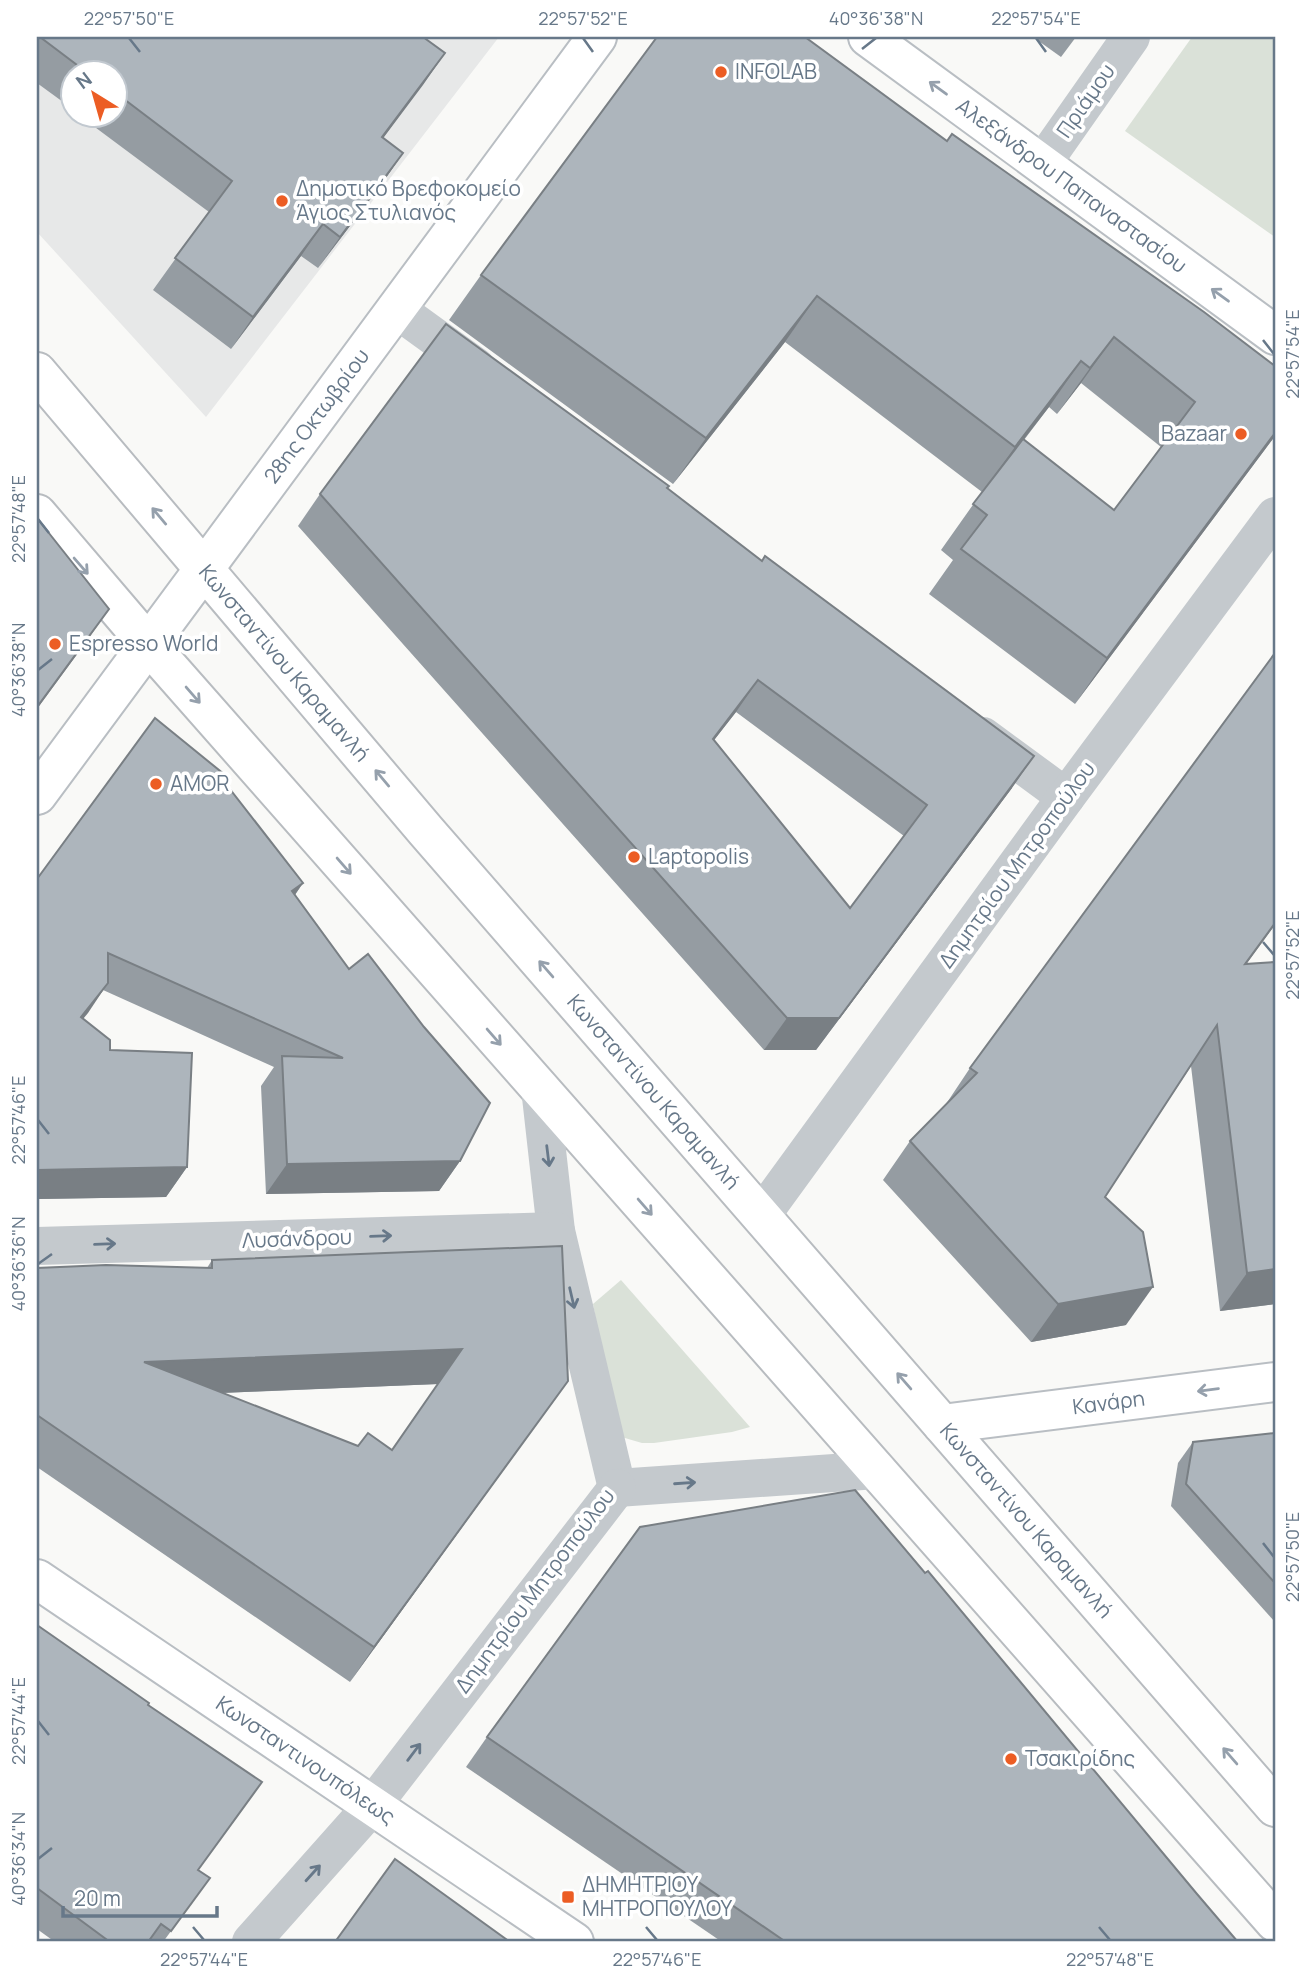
<svg xmlns="http://www.w3.org/2000/svg" width="1312" height="1979" font-family="Manrope,sans-serif">
  <style>
    .built { fill: #e7e8e8; fill-rule: evenodd }
    .green { fill: #dae1d8 }
    .lines { fill: none; stroke-linecap: round; stroke-linejoin: round }
    .secondary-casing { stroke: #b9bec3; stroke-width: 42 }
    .primary-casing { stroke: #b8bcc0; stroke-width: 42 }
    .street { stroke: #c4c9cd; stroke-width: 38 }
    .secondary { stroke: #fff; stroke-width: 38 }
    .primary { stroke: #fff; stroke-width: 38 }
    .wall { fill: #959ca2; fill-rule: evenodd }
    .shaded-wall { fill: #797f84 }
    .building { fill: #adb5bc; stroke: #797f84; stroke-width: 2; fill-rule: evenodd }
    .oneway { stroke: #95a0ac }
    .oneway2 { stroke: #677889 }
    .ticks { fill: none; stroke: #677889; stroke-width: 2.5 }
    .poi-dot { fill: #ec5d24; stroke: #fff; stroke-width: 2.5 }
    .labels { text-anchor: middle; stroke-width: 7; stroke-linejoin: round; paint-order: stroke }
    .poi-label { font-size: 21px; fill: #677889; stroke: #fff; text-anchor: start }
    .street-label { font-size: 21px; fill: #677889; stroke: #fff }
    .neatline { fill: none; stroke: #677889; stroke-width: 2.5 }
    .ticks-label { font-size: 18px; text-anchor: middle; fill: #677889 }
  </style>
  <rect width="100%" height="100%" fill="#f9f9f7"/>
  <path class="built" d="M37 37H499L206 417 37 232ZM74 74H116V116H74Z"/>
  <g class="green">
    <polygon points="1192,37 1275,37 1275,237 1125,131"/>
    <polygon points="621,1280 750,1427 732,1432 654,1443 642,1443 618,1436 593,1304"/>
  </g>
  <g class="lines">
    <g class="secondary-casing">
      <g id="secondary">
        <path id="s1" d="M868 37 1275 335"/>
        <path id="s2" d="M37 795 597 37"/>
        <path id="s3" d="M942 1424 1275 1382"/>
        <path id="s4" d="M37 1579 574 1942"/>
      </g>
    </g>
    <g class="primary-casing">
      <g id="primary">
        <path id="s5" d="M37 372 426 831 1275 1807"/>
        <polyline points="37,514 148,644 1275,1922"/>
      </g>
    </g>
    <g class="street">
      <polyline points="1042,164 1131,37"/>
      <polyline points="396,309 476,367"/>
      <polyline points="983,736 1066,797"/>
      <polyline points="540,1088 556,1231 617,1488"/>
      <polyline points="761,1216 1066,797 1275,516"/>
      <polyline points="37,1246 556,1231"/>
      <polyline points="617,1488 877,1470"/>
      <polyline points="251,1942 372,1806 617,1488"/>
    </g>
    <use href="#secondary" class="secondary"/>
    <use href="#primary" class="primary"/>
  </g>
  <g class="wall">
    <polygon points="37,37 423,37 445,53 383,138 403,153 381,185 318,268 301,256 231,349 153,290 209,212 80,116 116,116 116,74 74,74 74,110 37,83"/>
    <polygon points="1033,37 1076,37 1061,57"/>
    <path d="M947 141 1275 436 1075 704 929 594 953 560 941 550 982 492 785 342 673 484 449 320 481 275ZM1081 383 1161 447 1114 510 1024 440 1049 407 1057 414Z"/>
    <path d="M668 489 1012 788 816 1050H764L298 526 320 494ZM736 712 904 836 850 908 714 740Z"/>
    <polygon points="227,785 303,883 295,895 460,1161 439,1191 266,1194 261,1086 274,1067 103,990 83,1018 110,1050 187,1167 166,1197 37,1199 37,879"/>
    <polygon points="1275,962 1275,1304 1220,1311 1191,1066 1105,1197 1126,1325 1031,1342 883,1180 910,1141 944,1107 970,1068 1246,964"/>
    <path d="M212 1260 568 1381 350 1682 37 1467V1268H207ZM438 1384 392 1450 358 1446 222 1393Z"/>
    <polygon points="1275,1433 1275,1622 1171,1506 1178,1463 1193,1442"/>
    <polygon points="925,1573 1238,1942 722,1942 466,1767 487,1737"/>
    <polygon points="37,1625 148,1705 262,1782 198,1870 210,1878 163,1942 55,1942 37,1929"/>
  </g>
  <g class="shaded-wall">
    <polygon points="445,53 423,85 360,169 382,137"/>
    <polygon points="403,153 381,185 318,268 340,237"/>
    <polygon points="323,224 301,256 231,349 253,317"/>
    <polygon points="817,296 785,342 673,484 706,438"/>
    <polygon points="1114,337 1081,383 1057,414 1090,368"/>
    <polygon points="1081,361 1049,407 982,493 1015,447"/>
    <polygon points="1275,433 1275,436 1075,704 1107,658"/>
    <polygon points="109,609 81,649 37,709 37,707"/>
    <polygon points="758,680 736,712 690,771 713,739"/>
    <polygon points="1034,756 1012,788 816,1050 764,1050 787,1018"/>
    <polygon points="303,883 282,913 292,891"/>
    <polygon points="1275,923 1275,925 1218,1003 1245,964"/>
    <polygon points="108,983 88,1013 60,1047 81,1017"/>
    <polygon points="460,1161 439,1191 266,1194 287,1164"/>
    <polygon points="187,1167 166,1197 37,1199 37,1170"/>
    <polygon points="1275,1269 1275,1304 1220,1311 1247,1273"/>
    <polygon points="1153,1287 1126,1325 1031,1342 1058,1304"/>
    <polygon points="462,1349 438,1384 120,1397 144,1362"/>
    <polygon points="568,1381 543,1415 350,1682 374,1647"/>
  </g>
  <g class="building">
    <polygon points="40,37 423,37 445,53 382,137 403,153 340,237 323,224 253,317 175,258 232,181 116,93 116,74 89,74"/>
    <polygon points="657,37 805,37 947,141 952,134 1204,312 1275,366 1275,433 1107,658 961,549 987,515 973,504 1023,439 1114,510 1195,402 1114,337 1090,368 1081,361 1015,447 817,296 706,438 481,275"/>
    <path d="M446 324 669 486 667 488 762 561 765 556 1034 756 839 1018H787L320 494ZM758 680 927 805 850 908 713 739Z"/>
    <polygon points="37,518 109,609 37,707"/>
    <polygon points="1275,653 1275,923 1245,964 1275,962 1275,1269 1247,1273 1217,1025 1105,1197 1143,1232 1153,1287 1058,1304 910,1141 977,1073 970,1068"/>
    <polygon points="155,718 230,779 226,784 303,883 292,891 349,969 368,954 424,1027 490,1103 460,1161 287,1164 282,1056 343,1058 108,953 108,983 81,1017 110,1040 110,1050 192,1053 187,1167 37,1170 37,879"/>
    <path d="M562 1246 568 1381 374 1647 37 1415V1268L106 1265 212 1268V1260ZM462 1349 392 1450 368 1433 358 1446 144 1362Z"/>
    <polygon points="1275,1433 1275,1583 1186,1484 1193,1442"/>
    <polygon points="855,1490 925,1573 928,1571 1197,1894 1238,1942 786,1942 487,1737 640,1527"/>
    <polygon points="37,1625 149,1703 148,1705 262,1782 198,1870 210,1878 171,1931 161,1924 148,1942 110,1942 37,1888"/>
    <polygon points="395,1859 510,1942 335,1942"/>
  </g>
  <defs><path id="oneway-shaft" d="M-6 0H5M1.5-3L5.5 0L1.5 3" fill="none" stroke-width="1.6" stroke-linecap="round" stroke-linejoin="round" transform="scale(1.75)"/></defs>
  <g class="oneway">
    <use href="#oneway-shaft" transform="translate(938 88) rotate(-144)"/>
    <use href="#oneway-shaft" transform="translate(1220 295) rotate(-144)"/>
    <use href="#oneway-shaft" transform="translate(159 516) rotate(-130)"/>
    <use href="#oneway-shaft" transform="translate(81 566) rotate(49)"/>
    <use href="#oneway-shaft" transform="translate(193 695) rotate(49)"/>
    <use href="#oneway-shaft" transform="translate(382 778) rotate(-130)"/>
    <use href="#oneway-shaft" transform="translate(344 866) rotate(49)"/>
    <use href="#oneway-shaft" transform="translate(546 969) rotate(-131)"/>
    <use href="#oneway-shaft" transform="translate(494 1037) rotate(49)"/>
    <use href="#oneway-shaft" transform="translate(645 1207) rotate(49)"/>
    <use href="#oneway-shaft" transform="translate(904 1381) rotate(-131)"/>
    <use href="#oneway-shaft" transform="translate(1208 1390) rotate(173)"/>
    <use href="#oneway-shaft" transform="translate(1230 1756) rotate(-131)"/>
  </g>
  <g class="oneway2">
    <use href="#oneway-shaft" transform="translate(548 1156) rotate(83)"/>
    <use href="#oneway-shaft" transform="translate(381 1236) rotate(-2)"/>
    <use href="#oneway-shaft" transform="translate(105 1244) rotate(-2)"/>
    <use href="#oneway-shaft" transform="translate(572 1298) rotate(77)"/>
    <use href="#oneway-shaft" transform="translate(685 1483) rotate(-4)"/>
    <use href="#oneway-shaft" transform="translate(414 1752) rotate(-53)"/>
    <use href="#oneway-shaft" transform="translate(313 1873) rotate(-48)"/>
  </g>
  <path class="ticks" d="M129 38 140 52M583 38 593 52M1036 38 1046 52M862 49 876 38M1263 340 1274 354M38 519 49 533M38 670 52 659M1263 942 1274 955M38 1120 49 1134M38 1264 52 1254M1263 1543 1274 1557M38 1721 49 1735M38 1859 52 1848M193 1927 204 1940M646 1927 657 1940M1099 1927 1110 1940"/>
  <g class="poi-dot">
    <circle cx="721" cy="72" r="7"/>
    <circle cx="282" cy="201" r="7"/>
    <circle cx="1241" cy="434" r="7"/>
    <circle cx="55" cy="644" r="7"/>
    <circle cx="156" cy="784" r="7"/>
    <circle cx="634" cy="857" r="7"/>
    <circle cx="1011" cy="1759" r="7"/>
    <rect x="561" y="1890" width="14" height="14" rx="3.5"/>
  </g>
  <g class="labels">
    <g class="poi-label">
      <text x="735" y="79">INFOLAB</text>
      <text x="296" y="196">Δημοτικό Βρεφοκομείο<tspan x="296" dy="24">Άγιος Στυλιανός</tspan></text>
      <text x="1227" y="441" text-anchor="end">Bazaar</text>
      <text x="69" y="651">Espresso World</text>
      <text x="170" y="791">AMOR</text>
      <text x="648" y="864">Laptopolis</text>
      <text x="1025" y="1766">Τσακιρίδης</text>
      <text x="582" y="1892">ΔΗΜΗΤΡΙΟΥ<tspan x="582" dy="24">ΜΗΤΡΟΠΟΥΛΟΥ</tspan></text>
    </g>
    <g class="street-label">
      <text transform="translate(1086 101) rotate(-55)" y="7">Πριάμου</text>
      <text dy="7" stroke="none"><textPath href="#s1" startOffset="252">Αλεξάνδρου Παπαναστασίου</textPath></text>
      <text dy="7" stroke="none"><textPath href="#s2" startOffset="471">28ης Οκτωβρίου</textPath></text>
      <text dy="7" stroke="none"><textPath href="#s5" startOffset="382">Κωνσταντίνου Καραμανλή</textPath></text>
      <text transform="translate(1017 865) rotate(-54)" y="7">Δημητρίου Μητροπούλου</text>
      <text dy="7" stroke="none"><textPath href="#s5" startOffset="948">Κωνσταντίνου Καραμανλή</textPath></text>
      <text transform="translate(297 1239) rotate(-2)" y="7">Λυσάνδρου</text>
      <text dy="7" stroke="none"><textPath href="#s3" startOffset="168">Κανάρη</textPath></text>
      <text dy="7" stroke="none"><textPath href="#s5" startOffset="1516">Κωνσταντίνου Καραμανλή</textPath></text>
      <text transform="translate(535 1591) rotate(-53)" y="7">Δημητρίου Μητροπούλου</text>
      <text dy="7" stroke="none"><textPath href="#s4" startOffset="324">Κωνσταντινουπόλεως</textPath></text>
    </g>
  </g>
  <rect width="1312" height="1979" fill="none" stroke="#ffffff" stroke-width="77"/>
  <g transform="translate(94 94) rotate(323)"><circle r="33" fill="#ffffff" stroke="#c2c9d0" stroke-width="2"/>
  <path d="M0-5L12 26L0 18L-12 26Z" fill="#ec5d24"/>
  <text y="-10" font-size="19" font-weight="bold" text-anchor="middle" fill="#677889">N</text>
  </g>
  <path d="M63 1906v10h154v-10" fill="none" stroke="#677889" stroke-width="3.5"/>
  <text x="74" y="1906" font-size="21" fill="#677889" stroke="#ffffff" stroke-width="5" paint-order="stroke">20 m</text>
  <rect x="38" y="38" width="1236" height="1902" class="neatline"/>
  <g class="ticks-label">
    <text x="129" y="25">22°57'50"E</text>
    <text x="583" y="25">22°57'52"E</text>
    <text x="876" y="25">40°36'38"N</text>
    <text x="1036" y="25">22°57'54"E</text>
    <text transform="translate(1293 354) rotate(-90)" y="6">22°57'54"E</text>
    <text transform="translate(19 519) rotate(-90)" y="6">22°57'48"E</text>
    <text transform="translate(19 670) rotate(-90)" y="6">40°36'38"N</text>
    <text transform="translate(1293 955) rotate(-90)" y="6">22°57'52"E</text>
    <text transform="translate(19 1120) rotate(-90)" y="6">22°57'46"E</text>
    <text transform="translate(19 1264) rotate(-90)" y="6">40°36'36"N</text>
    <text transform="translate(1293 1557) rotate(-90)" y="6">22°57'50"E</text>
    <text transform="translate(19 1721) rotate(-90)" y="6">22°57'44"E</text>
    <text transform="translate(19 1859) rotate(-90)" y="6">40°36'34"N</text>
    <text x="204" y="1966">22°57'44"E</text>
    <text x="657" y="1966">22°57'46"E</text>
    <text x="1110" y="1966">22°57'48"E</text>
  </g>
</svg>
